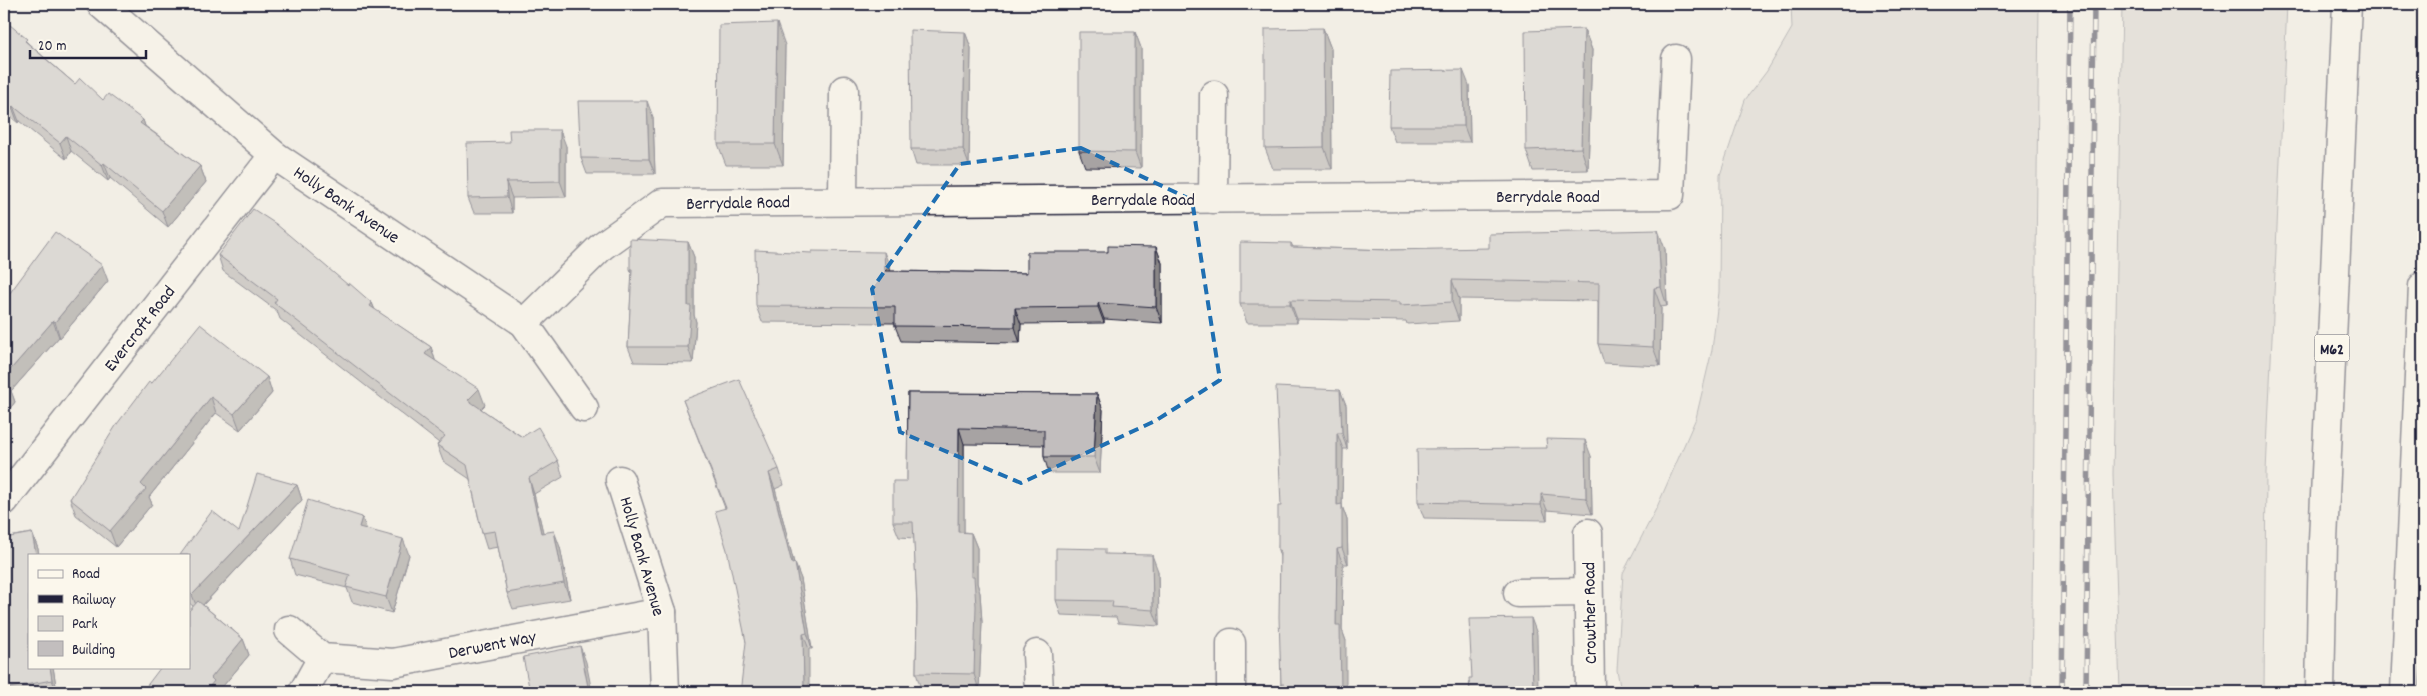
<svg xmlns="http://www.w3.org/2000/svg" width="2427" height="696" font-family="Dekko,sans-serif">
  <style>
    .green { fill: #d4d1cc; stroke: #7b7a84 }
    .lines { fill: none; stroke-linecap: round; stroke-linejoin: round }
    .street-casing { stroke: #22223b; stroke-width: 31 }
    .highway-casing { stroke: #22223b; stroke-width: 31 }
    .street { stroke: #fbf7ec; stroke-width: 28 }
    .highway { stroke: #fbf7ec; stroke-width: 28 }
    .rail-casing { stroke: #22223b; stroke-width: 5.5 }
    .rail { stroke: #fbf7ec; stroke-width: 4; stroke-dasharray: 11; stroke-linecap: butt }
    .wall { fill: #a7a3a3; stroke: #22223b }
    .shaded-wall { fill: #888585; stroke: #22223b }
    .building { fill: #c2bebe; stroke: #22223b }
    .marked { fill: none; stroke: #1f6fb2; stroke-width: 4; stroke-dasharray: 10 6; stroke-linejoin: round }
    .labels { text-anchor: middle; stroke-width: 4.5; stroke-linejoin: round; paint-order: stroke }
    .shield { fill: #fbf7ec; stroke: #636270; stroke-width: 1 }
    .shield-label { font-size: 16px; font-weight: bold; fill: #22223b }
    .street-label { font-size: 18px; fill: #22223b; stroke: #fbf7ec }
  </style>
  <rect width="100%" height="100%" fill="#f2eee5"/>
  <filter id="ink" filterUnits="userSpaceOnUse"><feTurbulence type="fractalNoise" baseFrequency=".02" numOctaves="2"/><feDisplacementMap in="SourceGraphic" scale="10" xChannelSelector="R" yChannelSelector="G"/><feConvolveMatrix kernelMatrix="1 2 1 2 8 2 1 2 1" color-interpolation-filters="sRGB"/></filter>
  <g filter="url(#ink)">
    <g class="green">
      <polygon points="1791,4 2039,4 2031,692 1621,692 1617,670 1623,573 1657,507 1696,418 1712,350 1719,292 1720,175 1745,100 1767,71 1792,28"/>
      <polygon points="2122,4 2287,4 2266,472 2264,692 2120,692 2113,474"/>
    </g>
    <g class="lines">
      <g class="street-casing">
        <g id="street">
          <polyline points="101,4 274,155 524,323 584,408"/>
          <polyline points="1213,199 1214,95"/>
          <polyline points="843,201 844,90"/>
          <polyline points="524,323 602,246 662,203 1670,195 1676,59"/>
          <polyline points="620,480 662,612 665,692"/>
          <polyline points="4,501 274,155"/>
          <polyline points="1588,533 1590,692"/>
          <polyline points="1518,593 1588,592"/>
          <polyline points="289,630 322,658 393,663 662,612"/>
          <polyline points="1037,654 1039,692"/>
          <polyline points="303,692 322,658"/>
          <polyline points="1231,692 1231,643"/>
        </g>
      </g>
      <g class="highway-casing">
        <g id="highway">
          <polyline points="2320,692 2323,541 2347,4"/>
          <polyline points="2405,692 2423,286"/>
        </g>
      </g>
      <use href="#street" class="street"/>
      <use href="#highway" class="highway"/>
      <g class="rail-casing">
        <g id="rail">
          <polyline points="2062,692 2070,4"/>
          <polyline points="2086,692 2094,4"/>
        </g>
      </g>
      <use href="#rail" class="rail"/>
    </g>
    <g class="wall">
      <polygon points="4,20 29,44 75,84 103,100 143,120 145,126 200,166 206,182 168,227 110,178 108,181 71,151 66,159 19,121 18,123 4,111"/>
      <polygon points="1323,28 1331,49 1332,169 1273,169 1265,148"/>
      <polygon points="1584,29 1592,50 1588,170 1533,171 1526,150"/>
      <polygon points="965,32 971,48 969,165 916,165 911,149"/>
      <polygon points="1135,32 1141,48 1141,168 1085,167 1079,151"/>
      <polygon points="785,45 783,165 726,165 718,144"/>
      <polygon points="1469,85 1470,142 1395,142 1389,126"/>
      <polygon points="653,117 655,174 587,174 581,158"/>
      <polygon points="510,142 566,146 566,197 512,198 512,213 474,213 468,198"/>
      <polygon points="688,242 694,257 694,315 696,322 693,363 634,362 628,347 632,274 630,269"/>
      <polygon points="1291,243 1293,247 1390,250 1665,249 1667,306 1661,307 1660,366 1604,363 1598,344 1598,301 1459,299 1459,321 1407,324 1406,321 1297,319 1297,323 1247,323 1240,304"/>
      <polygon points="1156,247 1162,263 1162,323 1104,319 1104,323 1021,324 1020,343 901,341 895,326 895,323 762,322 756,306 890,267 890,271 1027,273 1108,252"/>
      <polygon points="218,255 348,285 372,303 375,310 431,347 435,360 485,405 481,409 558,461 563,477 534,494 543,533 560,547 570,599 513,609 507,593 498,547 487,549 482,533 470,479 443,461 437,445 439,443 280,319 277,311 223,271"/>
      <polygon points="108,281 60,338 59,337 11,391 15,402 4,416 4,301"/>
      <polygon points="267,377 272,393 240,430 216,413 149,497 152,504 116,547 76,515 70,499 152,383"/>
      <polygon points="1340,390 1346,405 1347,449 1343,449 1342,506 1347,520 1348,564 1343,564 1342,630 1346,641 1284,692 1281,684 1280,557 1278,550 1281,506"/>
      <polygon points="908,393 1097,394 1103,410 1100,473 1049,473 1044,457 1044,445 964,444 964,532 971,533 977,548 977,583 980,593 982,622 979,690 921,689 916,673 917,606 914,538 899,537 893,522 907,481"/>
      <polygon points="683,400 779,469 784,485 775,489 794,563 801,579 812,649 809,649 746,642 725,508"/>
      <polygon points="1591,456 1592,514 1547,510 1547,520 1424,518 1418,502"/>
      <polygon points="297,485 302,500 203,605 243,639 249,655 218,692 189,667 193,606 189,603 189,555 239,532"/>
      <polygon points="367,530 409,555 392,613 352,602 347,588 295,575 290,559"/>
      <polygon points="32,533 38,549 39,555 29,555 29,667 53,667 57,692 4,692 4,538"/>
      <polygon points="1107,554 1158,571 1159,626 1118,623 1116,617 1061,615 1056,600"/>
    </g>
    <g class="shaded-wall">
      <polygon points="777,23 785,45 783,165 775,144"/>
      <polygon points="1323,28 1331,49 1332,169 1324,147"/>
      <polygon points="1584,29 1592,50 1588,170 1581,148"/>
      <polygon points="965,32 971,48 969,165 963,149"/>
      <polygon points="1135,32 1141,48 1141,168 1135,152"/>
      <polygon points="1463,70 1469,85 1470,142 1464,126"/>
      <polygon points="647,101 653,117 655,174 649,159"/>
      <polygon points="13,106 19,121 18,123 12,107"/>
      <polygon points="143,120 148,135 140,123"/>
      <polygon points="560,130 566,146 566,197 560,181"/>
      <polygon points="66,136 71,151 66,159 60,143"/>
      <polygon points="104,163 110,178 108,181 102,165"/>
      <polygon points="200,166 206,182 168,227 162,211"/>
      <polygon points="506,182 512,198 512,213 507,197"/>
      <polygon points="1658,230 1665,249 1667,306 1661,287"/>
      <polygon points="688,242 694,257 694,315 696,322 693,363 688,347"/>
      <polygon points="1156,247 1162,263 1162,323 1156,307"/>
      <polygon points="884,252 890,267 890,287 885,271"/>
      <polygon points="102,265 108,281 60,338 55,322"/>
      <polygon points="1452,280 1459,299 1459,321 1452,302"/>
      <polygon points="1654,288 1661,307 1660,366 1653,347"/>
      <polygon points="1290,300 1297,319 1297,323 1290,304"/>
      <polygon points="372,303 378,318 370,306"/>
      <polygon points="1098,303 1104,319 1104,323 1098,307"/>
      <polygon points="1015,308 1021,324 1020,343 1015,327"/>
      <polygon points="53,321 59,337 11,391 15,402 4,416 4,377"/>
      <polygon points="431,347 436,363 425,354"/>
      <polygon points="267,377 272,393 240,430 234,414"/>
      <polygon points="479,389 485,405 474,416 468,400"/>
      <polygon points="1340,390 1346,405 1347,449 1342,433"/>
      <polygon points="1097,394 1103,410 1100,473 1094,457"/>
      <polygon points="211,397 216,413 149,497 152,504 116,547 110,531 141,484"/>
      <polygon points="959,428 964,444 964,548 958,532"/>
      <polygon points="1337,433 1343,449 1342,506 1347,520 1348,564 1342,548 1337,505"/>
      <polygon points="1585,440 1591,456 1592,514 1586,498"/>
      <polygon points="769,473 775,489 798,579 792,564"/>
      <polygon points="529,478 534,494 547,549 541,533"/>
      <polygon points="297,485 302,500 198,610 192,595"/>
      <polygon points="1541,494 1547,510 1547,520 1541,505"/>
      <polygon points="362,517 368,533 359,527"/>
      <polygon points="554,531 560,547 570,599 564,583"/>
      <polygon points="32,533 38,549 39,555 36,555"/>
      <polygon points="971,533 977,548 977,583 980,593 982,622 979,690 974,674 971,577"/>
      <polygon points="403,539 409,555 392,613 386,597"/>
      <polygon points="1337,549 1343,564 1342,630 1346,641 1346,692 1341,692 1336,625"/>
      <polygon points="1152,555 1158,571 1159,626 1153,610"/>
      <polygon points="795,563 801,579 812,649 807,633"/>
      <polygon points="1531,618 1537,634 1538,692 1533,692"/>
      <polygon points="803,634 809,649 809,692 804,692"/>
      <polygon points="243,639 249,655 218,692 205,692 211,678"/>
      <polygon points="580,646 586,662 592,692 589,692"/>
      <polygon points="50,667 53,667 57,692 52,680"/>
    </g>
    <g class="building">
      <polygon points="4,20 27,39 25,41 75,84 80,78 103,100 108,94 143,120 140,123 200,166 162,211 104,163 102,165 66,136 60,143 13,106 12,107 4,100"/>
      <polygon points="777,23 775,144 718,144 719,25"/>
      <polygon points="1323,28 1324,147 1265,148 1265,29"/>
      <polygon points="1584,29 1581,148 1526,150 1525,31"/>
      <polygon points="910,30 965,32 963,149 911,149"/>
      <polygon points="1079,32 1135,32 1135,152 1079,151"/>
      <polygon points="1463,70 1464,126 1389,126 1390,71"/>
      <polygon points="578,101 647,101 649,159 581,158"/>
      <polygon points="509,130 560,130 560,181 506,182 507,197 468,198 467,143 510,142"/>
      <polygon points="253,209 276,224 348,285 349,283 372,303 370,306 431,347 425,354 479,389 468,400 522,437 538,427 558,461 529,478 541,533 554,531 564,583 507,593 495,531 482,533 467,465 437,445 445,436 274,303 277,299 218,255"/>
      <polygon points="1658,230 1661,287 1654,288 1653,347 1598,344 1599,283 1452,280 1452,302 1400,305 1400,302 1290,300 1290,304 1240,304 1240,242 1291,243 1291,247 1390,250 1489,248 1489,234"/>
      <polygon points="55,232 102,265 55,322 53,321 4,377 4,301"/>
      <polygon points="630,239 688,242 688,306 691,306 688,347 628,347 632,269 630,269"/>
      <polygon points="1108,246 1156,247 1156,307 1098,303 1098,307 1015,308 1015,327 895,326 895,307 756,306 755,250 812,253 812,251 884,252 885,271 1027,273 1027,252 1108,252"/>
      <polygon points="200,324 267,377 234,414 211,397 141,484 146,489 110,531 70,499 117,424 149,382 152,383"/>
      <polygon points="739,379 779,469 769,473 792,564 795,563 807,633 803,634 804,692 742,692 741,685 746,642 727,550 715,511 726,508 683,400"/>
      <polygon points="4,382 9,387 4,393"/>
      <polygon points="1276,387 1340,390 1342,433 1337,433 1337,505 1342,504 1342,548 1337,549 1336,625 1340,625 1341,692 1284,692 1284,684 1281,684 1279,617 1280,550 1278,550 1278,506 1281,506"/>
      <polygon points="908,393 1097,394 1094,457 1044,457 1044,430 959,428 958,532 971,533 971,577 974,577 976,606 974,674 916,673 917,606 913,522 893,522 893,481 907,481"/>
      <polygon points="1546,439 1585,440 1586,498 1541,494 1541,505 1418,502 1417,449 1547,448"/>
      <polygon points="257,474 297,485 192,595 189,592 189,555 180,555 212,511 239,532"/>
      <polygon points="308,500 362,517 359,527 403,539 386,597 346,587 350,575 290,559"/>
      <polygon points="32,533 36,555 29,555 29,667 50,667 52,680 4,689 4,538"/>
      <polygon points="1056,548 1105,549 1105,554 1152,555 1153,610 1112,607 1113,601 1056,600"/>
      <polygon points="198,601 243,639 211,678 214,681 205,692 142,692 161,667 189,667 189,611"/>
      <polygon points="1531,618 1533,692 1470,692 1469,678 1472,678 1469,619"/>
      <polygon points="580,646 589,692 530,692 523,657"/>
    </g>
  </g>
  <path d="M0 0H2427V696H0ZM1081 148 1192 200 1220 380 1155 421 1021 483 900 432 872 289 960 164Z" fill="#f2eee5" fill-opacity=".55" fill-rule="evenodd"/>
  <path class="marked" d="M1081 148 1192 200 1220 380 1155 421 1021 483 900 432 872 289 960 164Z"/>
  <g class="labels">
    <rect class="shield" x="2314.5" y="334.5" width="35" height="27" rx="4"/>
    <g class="shield-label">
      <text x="2332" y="354">M62</text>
    </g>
    <g class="street-label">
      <text x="1548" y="202">Berrydale Road</text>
      <text x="1143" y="205">Berrydale Road</text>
      <text transform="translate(738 202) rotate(-1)" y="6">Berrydale Road</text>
      <text transform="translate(347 204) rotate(34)" y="6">Holly Bank Avenue</text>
      <text transform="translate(139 328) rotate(-52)" y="6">Evercroft Road</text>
      <text transform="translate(643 556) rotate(74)" y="6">Holly Bank Avenue</text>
      <text transform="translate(1589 613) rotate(-91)" y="6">Crowther Road</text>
      <text transform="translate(492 644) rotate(-11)" y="6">Derwent Way</text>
    </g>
  </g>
  <rect width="2427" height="696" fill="none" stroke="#fbf7ec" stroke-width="20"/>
  <rect x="10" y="10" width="2407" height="676" fill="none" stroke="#22223b" stroke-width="2" filter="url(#ink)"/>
  <rect x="28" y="554" width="162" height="115" fill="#fbf7ec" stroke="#a4a2a5"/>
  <rect x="38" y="570" width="25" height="8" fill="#fbf7ec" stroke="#a4a2a5"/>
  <text x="72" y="578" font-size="15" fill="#22223b">Road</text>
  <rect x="38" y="595" width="25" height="8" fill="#22223b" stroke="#a4a2a5"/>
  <text x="72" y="604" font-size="15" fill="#22223b">Railway</text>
  <rect x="38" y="616" width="25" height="15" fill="#d4d1cc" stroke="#a4a2a5"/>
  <text x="72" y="628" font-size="15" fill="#22223b">Park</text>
  <rect x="38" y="641" width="25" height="15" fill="#c2bebe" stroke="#a4a2a5"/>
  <text x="72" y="654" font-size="15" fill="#22223b">Building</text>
  <path d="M30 50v8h116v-8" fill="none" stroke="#22223b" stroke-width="2.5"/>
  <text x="38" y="50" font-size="15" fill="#22223b" stroke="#fbf7ec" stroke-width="4" paint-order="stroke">20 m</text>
</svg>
